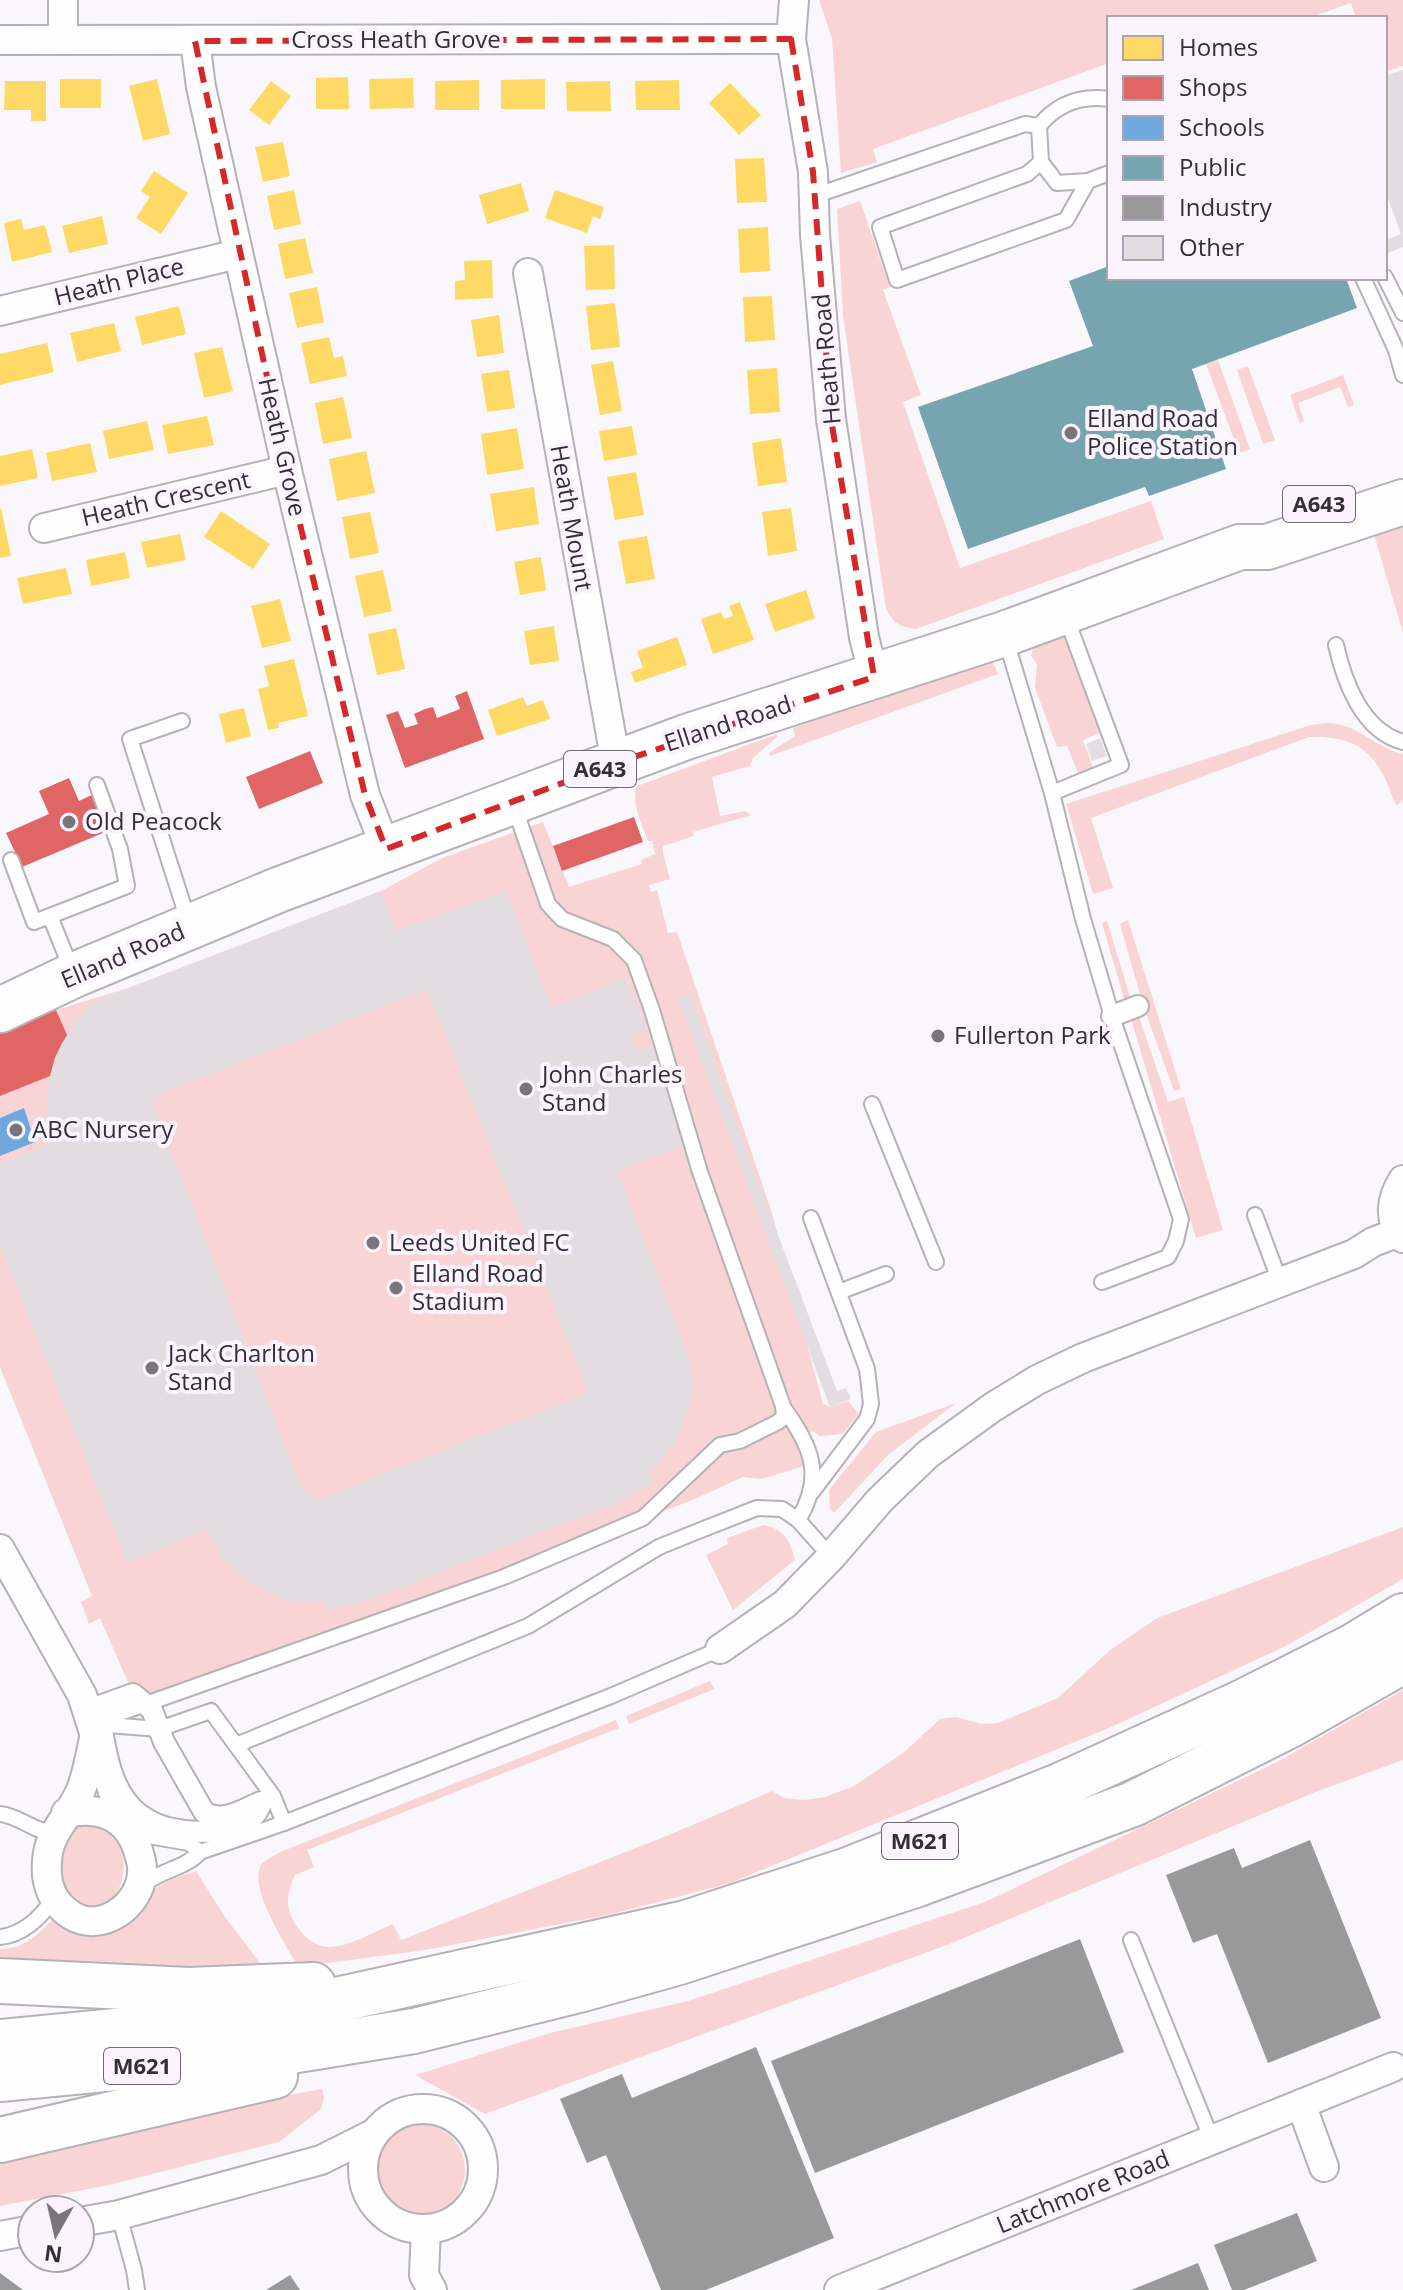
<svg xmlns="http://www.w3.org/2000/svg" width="1403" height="2290" font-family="'Open Sans',sans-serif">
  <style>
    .green { fill: #f9d4d5 }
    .homes { fill: #ffd966 }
    .shops { fill: #e06666 }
    .schools { fill: #6fa8dc }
    .public { fill: #76a5af }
    .industry { fill: #999 }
    .building { fill: #e3dde1; fill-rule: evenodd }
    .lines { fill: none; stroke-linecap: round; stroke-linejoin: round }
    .service-casing { stroke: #b5b1b7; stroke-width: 18 }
    .pedestrian-casing { stroke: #b5b1b7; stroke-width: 24 }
    .minor-casing { stroke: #b5b1b7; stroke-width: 32 }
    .primary-casing { stroke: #b5b1b7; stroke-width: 48 }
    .motorway-casing { stroke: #b5b1b7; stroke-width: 48 }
    .service { stroke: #fefeff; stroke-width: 14 }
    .pedestrian { stroke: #fefeff; stroke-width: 20 }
    .minor { stroke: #fefeff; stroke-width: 28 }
    .primary { stroke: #fefeff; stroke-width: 44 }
    .motorway { stroke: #fefeff; stroke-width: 44 }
    .marked { fill: none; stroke: #d62828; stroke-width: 6; stroke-dasharray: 16 10; stroke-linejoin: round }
    .poi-dot { fill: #79757b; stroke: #fbf4ff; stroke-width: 3 }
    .labels { text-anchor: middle; stroke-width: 8; stroke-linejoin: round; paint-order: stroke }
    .shield { fill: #fbf4ff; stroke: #706a72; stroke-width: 2 }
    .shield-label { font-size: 22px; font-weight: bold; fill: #342f36 }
    .street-label { font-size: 24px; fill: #342f36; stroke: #fbf4ff }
    .poi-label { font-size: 24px; fill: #342f36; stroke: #fbf4ff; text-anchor: start }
  </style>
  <rect width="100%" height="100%" fill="#faf7fc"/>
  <g class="green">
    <polygon points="819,0 1403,0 1403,66 1385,72 1385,18 1356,18 1351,3 1308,18 1109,18 1109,63 873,149 877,162 841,173 832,39"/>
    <path d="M860 201 890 287 883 290 921 395 903 402 960 568 1151 501 1164 539 916 629C899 627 894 623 886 609L843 316 837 209Z"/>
    <polygon points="1218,360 1250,449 1239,453 1206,364"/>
    <polygon points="1248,366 1275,440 1263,444 1237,370"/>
    <polygon points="1343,375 1354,405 1348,407 1340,387 1298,403 1304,421 1300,423 1290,395"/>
    <polygon points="1403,510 1403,633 1370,521"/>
    <polygon points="1064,638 1068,639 1101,732 1083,740 1094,770 1079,775 1067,746 1057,747 1035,688 1037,664 1031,656 1034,645"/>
    <polygon points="991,658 998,674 770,756 770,752 795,736 793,728"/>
    <path d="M1327 723C1357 723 1374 747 1403 754V800L1396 806C1379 757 1363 735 1309 737L1091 818 1113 888 1093 894 1066 804 1311 725Z"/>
    <path d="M777 734V737L753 758 750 766 712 777 720 816 745 811 751 815 693 832 694 836 663 846V853L670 879 649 885 651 892 657 890 668 933 677 932 771 1210 823 1404 830 1407 848 1401 859 1414 842 1434 820 1436 813 1431 796 1438 804 1466 762 1479 743 1477 695 1499 152 1710 133 1694 100 1618 89 1624 81 1602 92 1596 0 1367V1033L56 1010 128 988 381 891 442 858 543 822 569 887 642 864 641 860 655 854 652 841H648C642 824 631 804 637 786Z"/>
    <polygon points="1128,920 1181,1089 1174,1091 1143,1005 1120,924"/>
    <polygon points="1107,921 1131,1000 1125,1002 1102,923"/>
    <polygon points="1139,1017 1168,1102 1184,1097 1223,1230 1196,1238 1131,1019"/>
    <polygon points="956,1403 888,1455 834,1513 830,1509 829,1490 876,1432"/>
    <path d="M763 1525C783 1528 791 1541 795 1560L733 1610 706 1555 728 1544 727 1538Z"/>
    <path d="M1403 1527V1579L1284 1647 1109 1728 730 1883 612 1914 488 1938 425 1950 298 1967C286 1944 250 1892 260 1867 263 1860 274 1856 280 1852L616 1720 619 1728 307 1850 314 1867 295 1875C291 1884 287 1894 288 1905 291 1924 309 1947 329 1947 349 1947 375 1931 393 1924L401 1940 669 1835 772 1791 784 1798 804 1800 825 1797 854 1786 903 1753 940 1719 956 1717 981 1724 998 1723 1058 1698 1109 1651 1157 1618Z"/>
    <polygon points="710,1681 714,1689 629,1724 626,1716"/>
    <polygon points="1403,1690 1403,1760 1318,1791 947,1945 485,2114 415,2075 550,2033 688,2001 985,1902 1277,1762"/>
    <path d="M91 1823C126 1824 133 1878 112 1899 106 1905 97 1908 89 1911L63 1893 57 1872 65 1836 77 1826Z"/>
    <path d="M196 1871 225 1917 263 1967 0 1973V1949C25 1949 38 1934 55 1917 65 1922 77 1930 88 1934 124 1944 132 1908 151 1892 165 1881 179 1876 196 1871Z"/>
    <polygon points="322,2089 324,2098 321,2109 279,2142 109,2185 0,2206 0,2153 177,2115"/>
    <circle cx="418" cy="2170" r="47"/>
  </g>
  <g class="homes">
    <polygon points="348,77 349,109 316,109 316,78"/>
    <polygon points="413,78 414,108 370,109 369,79"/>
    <rect x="60" y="79" width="41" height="29"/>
    <polygon points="157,79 170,134 143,141 129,86"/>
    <polygon points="545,79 545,109 501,109 501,80"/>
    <polygon points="479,80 479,110 435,110 435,81"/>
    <polygon points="679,80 680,110 636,110 635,81"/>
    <polygon points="5,81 46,81 46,121 31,121 31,110 4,110"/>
    <polygon points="271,81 291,96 269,125 249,110"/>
    <polygon points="610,81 611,111 567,111 566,82"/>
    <polygon points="730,83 761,115 739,135 709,103"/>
    <polygon points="283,142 290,176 263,182 255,147"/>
    <polygon points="764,158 767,202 737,203 735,159"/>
    <polygon points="154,171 188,193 161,234 136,218 150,197 141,191"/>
    <polygon points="521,183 529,211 487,224 479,195"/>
    <polygon points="294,190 301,224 274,230 267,196"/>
    <polygon points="555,190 604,207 600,219 593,216 587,233 545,218"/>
    <polygon points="102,216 108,244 69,253 62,226"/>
    <polygon points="21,219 24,230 45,225 52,252 12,262 4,223"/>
    <polygon points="768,227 770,271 740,273 738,229"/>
    <polygon points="305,238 313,273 285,279 278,244"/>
    <polygon points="614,245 615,289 586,290 584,246"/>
    <polygon points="492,260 493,298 455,300 455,281 465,280 464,261"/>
    <polygon points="317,287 324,322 297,328 289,293"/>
    <polygon points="772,296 775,340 745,342 743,297"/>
    <polygon points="615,303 620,347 591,350 586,306"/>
    <polygon points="179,306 186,334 142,345 135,317"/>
    <polygon points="499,315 504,353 477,357 471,320"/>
    <polygon points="114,323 121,351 77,362 70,333"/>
    <polygon points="329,337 334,358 343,356 347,376 310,384 301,343"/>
    <polygon points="47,343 54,372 0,385 0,354"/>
    <polygon points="222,347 233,391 204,398 194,353"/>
    <polygon points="613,361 622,411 600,415 591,365"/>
    <polygon points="777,368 780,412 750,414 747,370"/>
    <polygon points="509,370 515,408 487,412 481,374"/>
    <polygon points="343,397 352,438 323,444 315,403"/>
    <polygon points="207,416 214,445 168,454 162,425"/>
    <polygon points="147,421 154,450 109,459 103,431"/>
    <polygon points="632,426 637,455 604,461 599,431"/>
    <polygon points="517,428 524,469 487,475 481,434"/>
    <polygon points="781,438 787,482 758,486 752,443"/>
    <polygon points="90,443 97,472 52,481 46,453"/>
    <polygon points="32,449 38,478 0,486 0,456"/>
    <polygon points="366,451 375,493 337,501 329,459"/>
    <polygon points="636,472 644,515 615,520 607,477"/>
    <polygon points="534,487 539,524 496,531 490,494"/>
    <polygon points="1,508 11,556 0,558 0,509"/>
    <polygon points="791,508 797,551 768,556 762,512"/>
    <polygon points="221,511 270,544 253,569 204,537"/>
    <polygon points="370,512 379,553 350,559 342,517"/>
    <polygon points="180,534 186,560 147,568 141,542"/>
    <polygon points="647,536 655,579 626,584 618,541"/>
    <polygon points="125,552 130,578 91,586 86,560"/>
    <polygon points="541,557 546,590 520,595 514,562"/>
    <polygon points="66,568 72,594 23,604 17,578"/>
    <polygon points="383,570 392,611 364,617 355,576"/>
    <polygon points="806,590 815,618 775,632 765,604"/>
    <polygon points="280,599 291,641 262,648 251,606"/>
    <polygon points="740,602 754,640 713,654 701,619 721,612 724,619 733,616 729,606"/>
    <polygon points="554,626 559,661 530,665 524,631"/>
    <polygon points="396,628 405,669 377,675 368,634"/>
    <polygon points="677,637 687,665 635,683 631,672 643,668 637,651"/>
    <polygon points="294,659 308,716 278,723 279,728 268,730 258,689 269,686 264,666"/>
    <polygon points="523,697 527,706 543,700 550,719 497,736 488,710"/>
    <polygon points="244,708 251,736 226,743 219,714"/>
  </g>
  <g class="shops">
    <polygon points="467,691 484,739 405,768 386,715 398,711 405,728 418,724 414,714 425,709 433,707 437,718 460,709 455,696"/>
    <polygon points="310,751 323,783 259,809 246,777"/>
    <polygon points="69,778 79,801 94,794 110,830 22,867 6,833 49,814 39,791"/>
    <polygon points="634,817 643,842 562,871 553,846"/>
    <polygon points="56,1010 67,1035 55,1058 50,1076 0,1096 0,1033"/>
  </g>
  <polygon class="schools" points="24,1108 35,1142 0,1156 0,1118"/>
  <polygon class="public" points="1109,266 1109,278 1346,278 1357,308 1192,369 1226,469 1149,496 1145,487 968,549 918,407 1093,346 1069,281"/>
  <g class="industry">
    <polygon points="1310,1840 1381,2018 1268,2063 1217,1934 1193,1943 1166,1875 1234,1848 1242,1868"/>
    <polygon points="1080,1939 1124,2052 815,2173 771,2061"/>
    <polygon points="756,2047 834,2238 706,2290 661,2290 606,2155 587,2163 560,2099 622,2074 632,2098"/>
    <polygon points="1297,2213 1317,2261 1244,2290 1232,2290 1214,2245"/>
    <polygon points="1198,2263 1209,2290 1131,2290"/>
    <polygon points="0,2273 23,2290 0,2290"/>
    <polygon points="290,2275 300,2290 266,2290"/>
  </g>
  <g class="building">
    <polygon points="1403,70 1403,247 1385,254 1385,240 1401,234 1385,190 1385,76"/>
    <polygon points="1100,738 1107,756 1092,761 1086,744"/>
    <path d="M506 890 552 1007 627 977 646 1030 632 1035 638 1052 652 1045 688 1143 617 1171 689 1357 693 1390 689 1409 675 1443 648 1475 654 1482 619 1502 365 1601 325 1611V1602L289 1601 251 1584 223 1559 207 1529 127 1562 0 1246V1163L54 1142 48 1119V1089L55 1058 62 1043 79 1018 92 1004 106 997 381 891 396 931ZM427 989 587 1389 583 1395 320 1499 302 1490 153 1104 162 1093Z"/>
    <polygon points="690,994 754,1171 837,1391 846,1388 851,1399 830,1407 678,998"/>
  </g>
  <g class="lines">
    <g class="service-casing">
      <g id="service">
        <path d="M1109 99C1080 95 1057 104 1039 126L1041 162 1057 183 1088 181 1109 173"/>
        <polyline points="1041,162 1027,174 880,227 897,280 1066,220 1088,181"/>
        <polyline points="814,196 1025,124 1039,126"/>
        <polyline points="1385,277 1403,313"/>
        <polyline points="1363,278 1396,350 1403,375"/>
        <polyline points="1005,637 1052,793 1083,919 1114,1023 1181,1219 1176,1241 1168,1257 1102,1282"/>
        <path d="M1336 645C1344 681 1362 731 1403 742"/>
        <polyline points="182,721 130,739 189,923"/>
        <polyline points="1052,793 1121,765 1066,617"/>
        <polyline points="11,860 34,922 50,916"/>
        <polyline points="72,971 50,916 127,886 120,849 97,785"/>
        <polyline points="872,1104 936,1262"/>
        <polyline points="1255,1215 1280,1282"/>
        <polyline points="811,1218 867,1369 871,1404 867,1419 812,1492"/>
        <polyline points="839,1292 886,1274"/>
        <path d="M783 1407C811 1445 825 1476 798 1520L831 1557"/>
        <polyline points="92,1723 504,1577 643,1518 720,1445 740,1441 778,1422 784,1417 783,1406 700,1172 652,1010 634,960 613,939 562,919 548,904 514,806"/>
        <polyline points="95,1724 159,1729 211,1711 273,1796 284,1823"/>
        <polyline points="236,1745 528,1626 659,1547 696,1532 757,1508 782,1509 798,1520"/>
        <path d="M0 1814C20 1816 34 1832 54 1833"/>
        <polyline points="131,1825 154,1837 189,1843 200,1852"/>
        <path d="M142 1886C159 1870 185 1869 200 1852L284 1823 611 1696 720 1649"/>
        <path d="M0 1937C22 1935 41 1918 53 1899"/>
        <polyline points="1131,1940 1212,2140"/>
        <polyline points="119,2215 134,2270 137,2290"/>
      </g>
    </g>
    <g class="pedestrian-casing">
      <g id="pedestrian">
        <polyline points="1112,1016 1138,1006"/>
        <path d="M133 1694 152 1710 164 1742 204 1812C223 1824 244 1809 261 1802 254 1838 183 1836 156 1824 145 1819 134 1812 127 1802 106 1776 105 1738 97 1707Z"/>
      </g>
    </g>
    <g class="minor-casing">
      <g id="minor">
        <polyline points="794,0 791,39 813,172 815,235 831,419 864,637 874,677"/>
        <polyline points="0,40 791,39"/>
        <polyline points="63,40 63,0"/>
        <polyline points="195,41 201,87 287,470 365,795 386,849"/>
        <polyline points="528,273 616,763"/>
        <polyline points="0,311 238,254"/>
        <polyline points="44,528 287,470"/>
        <path d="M1403 1180C1391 1199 1388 1219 1403 1238"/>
        <polyline points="0,1549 82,1695 115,1798 115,1816"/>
        <polyline points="720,1649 785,1604 831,1557 880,1500 928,1454 993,1407 1037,1380 1083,1358 1354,1254 1373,1242 1399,1232"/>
        <path d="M66 1813C99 1806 127 1815 138 1850 140 1857 143 1865 142 1873 140 1906 101 1934 71 1915 56 1905 49 1893 47 1875 44 1833 65 1825 80 1792 87 1776 90 1756 94 1739"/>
        <polyline points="1301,2104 1324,2167"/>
        <circle cx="423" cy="2169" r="60"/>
        <polyline points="80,2222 119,2215 321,2160 373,2134"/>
        <polyline points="426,2229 424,2275 432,2290"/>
        <polyline points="0,2236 32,2230"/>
        <polyline points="839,2290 1393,2067"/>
      </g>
    </g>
    <g class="primary-casing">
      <polyline id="primary" points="0,1010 74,975 278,890 616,763 686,737 1004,634 1240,547 1267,547 1403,502"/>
    </g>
    <g class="motorway-casing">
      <g id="motorway">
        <polyline points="0,1981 189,1990 313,1985"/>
        <polyline points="0,2042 259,2017 686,1923 848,1870 1059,1786 1243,1702 1352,1647 1403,1616"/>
        <polyline points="0,2079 285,2052 414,2031 579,1990 676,1963 918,1884 1133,1804 1290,1725 1403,1661"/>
        <polyline points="0,2140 275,2076"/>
      </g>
    </g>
    <use href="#service" class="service"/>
    <use href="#pedestrian" class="pedestrian"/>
    <use href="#minor" class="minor"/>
    <use href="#primary" class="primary"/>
    <use href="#motorway" class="motorway"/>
  </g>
  <path class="marked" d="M791 39 813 172 831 419 874 677 616 763 386 849 365 795 287 470 195 41Z"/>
  <g class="poi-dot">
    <circle cx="1071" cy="433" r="8"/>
    <circle cx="69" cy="822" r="8"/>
    <circle cx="938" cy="1036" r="8"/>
    <circle cx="526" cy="1089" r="8"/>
    <circle cx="16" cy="1130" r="8"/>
    <circle cx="373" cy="1243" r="8"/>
    <circle cx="396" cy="1288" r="8"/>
    <circle cx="152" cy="1368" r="8"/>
  </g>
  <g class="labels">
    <g class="shield">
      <rect x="1283" y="486" width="72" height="36" rx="6"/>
      <rect x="564" y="751" width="72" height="36" rx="6"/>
      <rect x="882" y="1823" width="76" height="36" rx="6"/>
      <rect x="104" y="2048" width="76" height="36" rx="6"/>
    </g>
    <g class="shield-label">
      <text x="1319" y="512">A643</text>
      <text x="600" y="777">A643</text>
      <text x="920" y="1849">M621</text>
      <text x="142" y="2074">M621</text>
    </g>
    <g class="street-label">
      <text x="396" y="48">Cross Heath Grove</text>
      <text transform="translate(119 282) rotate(-14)" y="8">Heath Place</text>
      <text transform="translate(827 359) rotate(-95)" y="8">Heath Road</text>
      <text transform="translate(282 447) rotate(77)" y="8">Heath Grove</text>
      <text transform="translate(166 499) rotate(-13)" y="8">Heath Crescent</text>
      <text transform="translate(571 518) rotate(80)" y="8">Heath Mount</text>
      <text transform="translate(728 724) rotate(-18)" y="8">Elland Road</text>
      <text transform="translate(123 956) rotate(-23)" y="8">Elland Road</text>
      <text transform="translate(1083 2192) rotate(-22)" y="8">Latchmore Road</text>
    </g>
    <g class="poi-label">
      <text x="1087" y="427">Elland Road<tspan x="1087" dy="28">Police Station</tspan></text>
      <text x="85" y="830">Old Peacock</text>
      <text x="954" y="1044">Fullerton Park</text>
      <text x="542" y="1083">John Charles<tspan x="542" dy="28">Stand</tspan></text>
      <text x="32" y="1138">ABC Nursery</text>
      <text x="389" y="1251">Leeds United FC</text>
      <text x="412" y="1282">Elland Road<tspan x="412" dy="28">Stadium</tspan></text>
      <text x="168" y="1362">Jack Charlton<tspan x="168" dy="28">Stand</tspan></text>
    </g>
  </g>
  <rect x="1107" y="16" width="280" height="264" fill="#fbf4ff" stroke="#aba5af" stroke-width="2"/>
  <rect x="1123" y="36" width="40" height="24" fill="#ffd966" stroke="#aba5af" stroke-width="2"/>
  <text x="1179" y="56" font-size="24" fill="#342f36">Homes</text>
  <rect x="1123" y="76" width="40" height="24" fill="#e06666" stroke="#aba5af" stroke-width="2"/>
  <text x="1179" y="96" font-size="24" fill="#342f36">Shops</text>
  <rect x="1123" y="116" width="40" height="24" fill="#6fa8dc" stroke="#aba5af" stroke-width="2"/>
  <text x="1179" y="136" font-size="24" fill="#342f36">Schools</text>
  <rect x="1123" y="156" width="40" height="24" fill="#76a5af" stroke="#aba5af" stroke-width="2"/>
  <text x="1179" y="176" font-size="24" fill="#342f36">Public</text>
  <rect x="1123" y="196" width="40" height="24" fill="#999999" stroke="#aba5af" stroke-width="2"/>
  <text x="1179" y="216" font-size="24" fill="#342f36">Industry</text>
  <rect x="1123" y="236" width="40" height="24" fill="#e3dde1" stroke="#aba5af" stroke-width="2"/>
  <text x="1179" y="256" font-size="24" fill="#342f36">Other</text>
  <g transform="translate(56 2234) rotate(188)"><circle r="38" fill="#fbf4ff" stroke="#aba5af" stroke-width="2"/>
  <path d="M0-6L14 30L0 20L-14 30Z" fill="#79757b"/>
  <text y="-12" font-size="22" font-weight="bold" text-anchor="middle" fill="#342f36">N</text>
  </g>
</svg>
